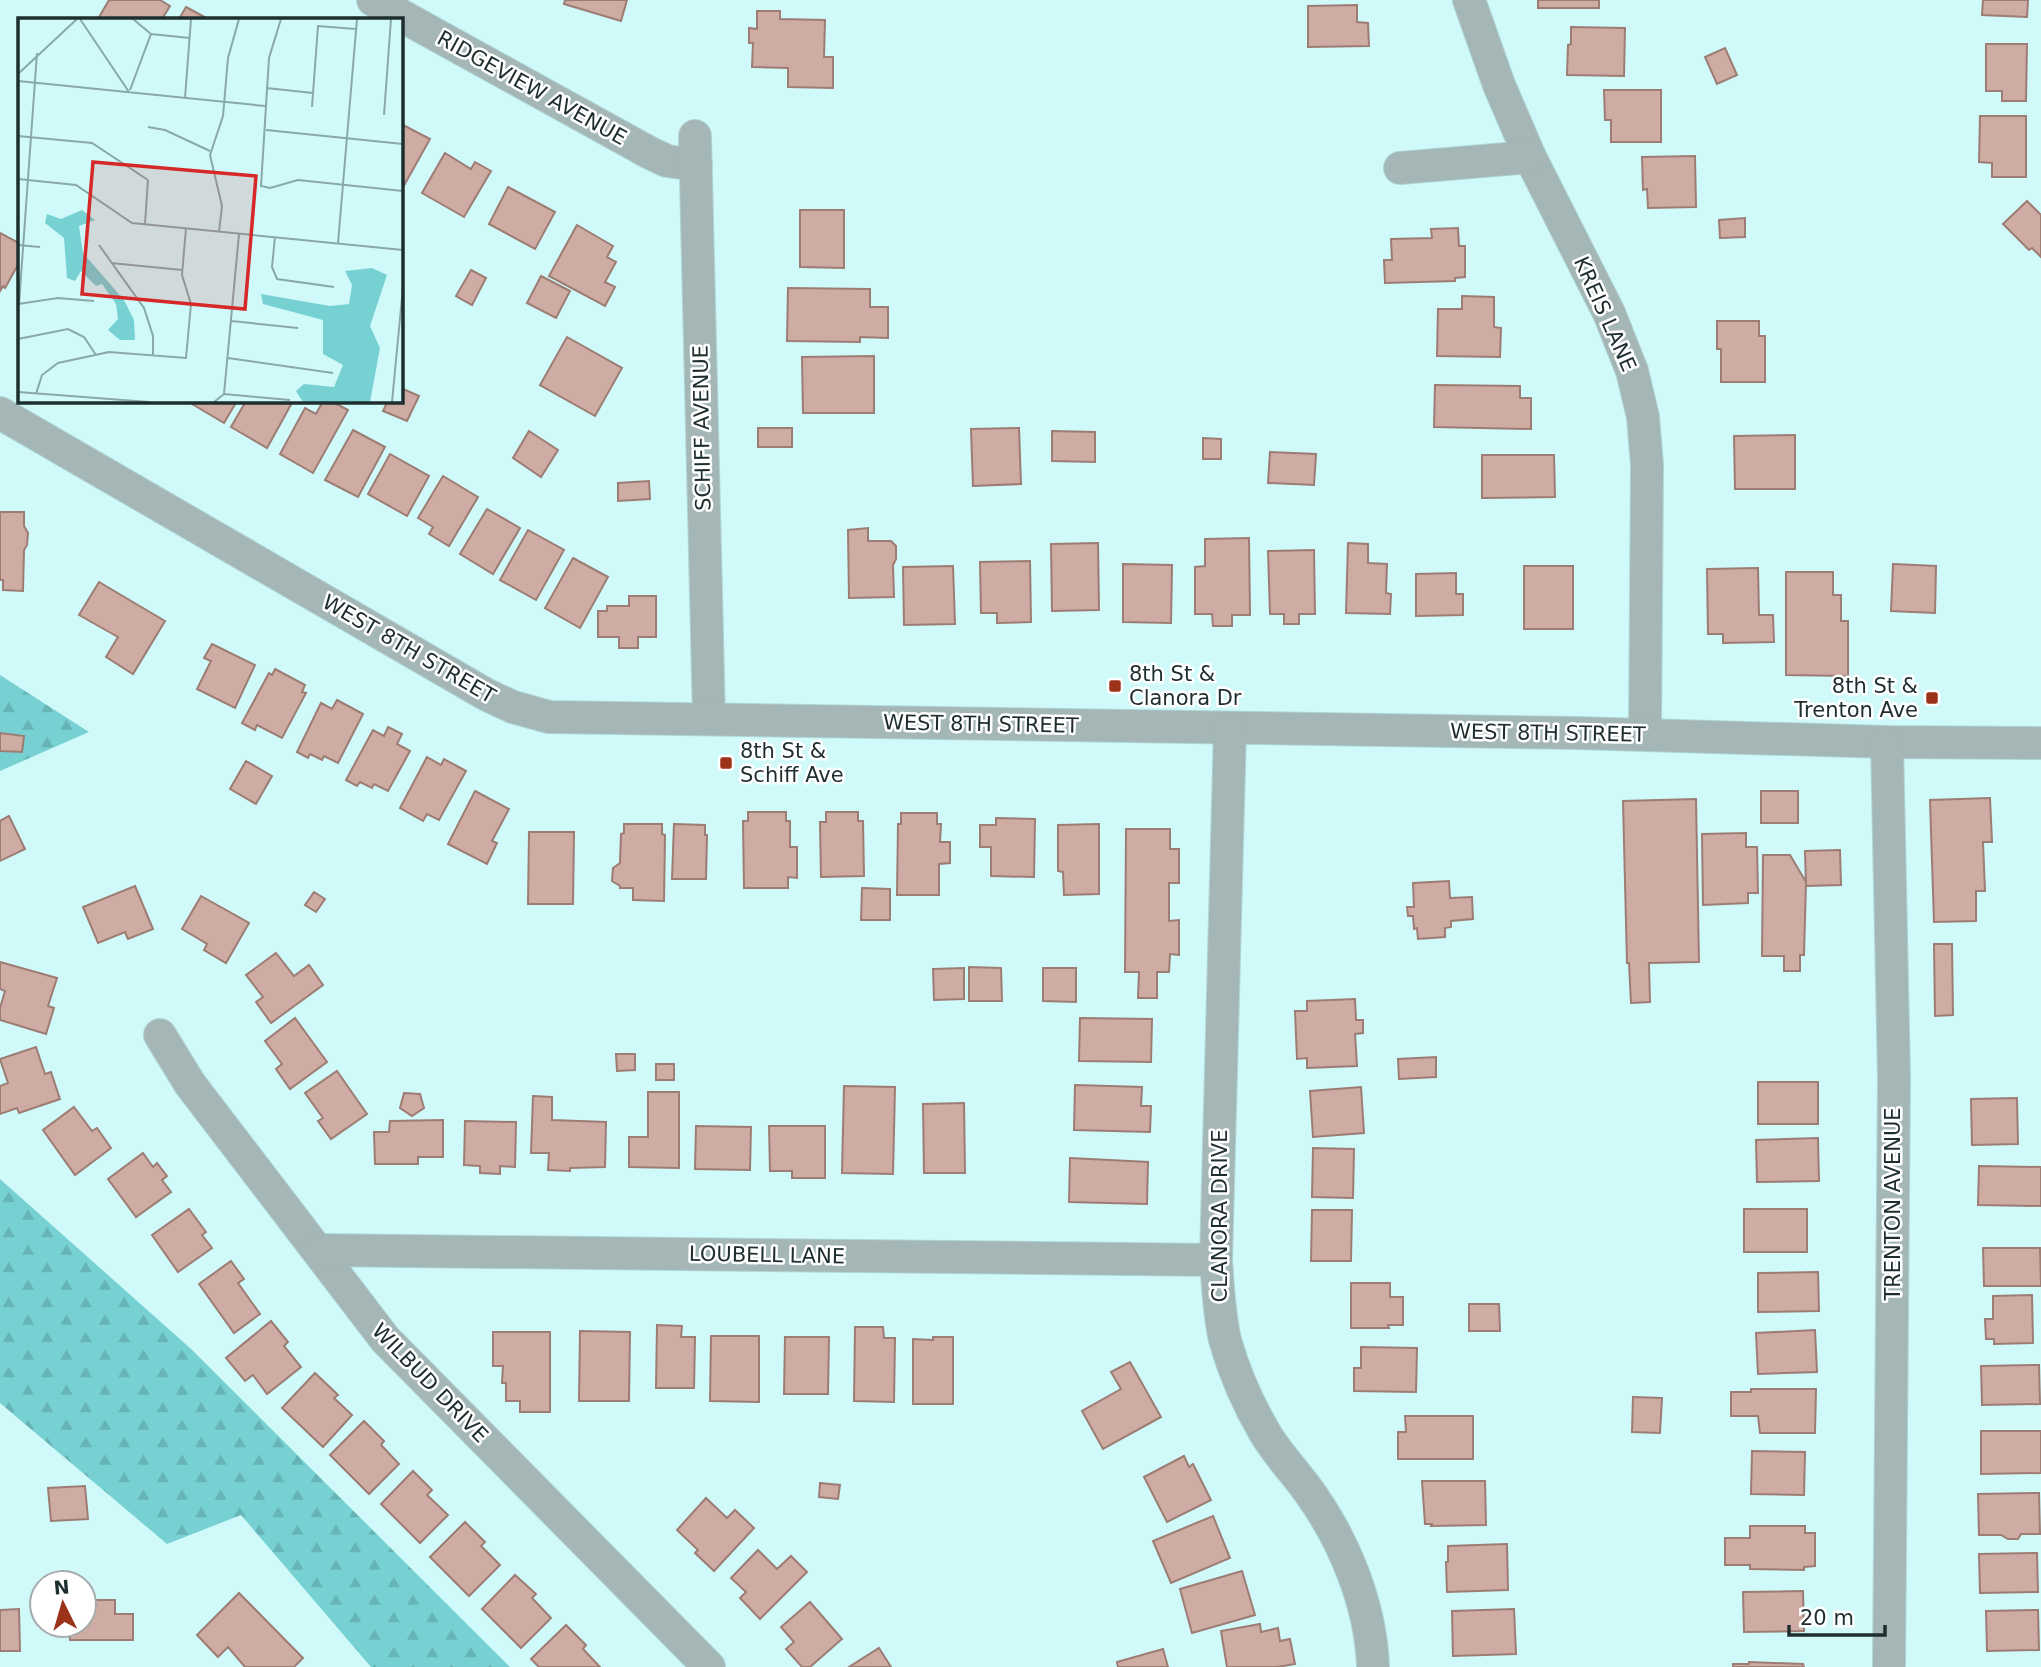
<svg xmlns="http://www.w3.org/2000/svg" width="2041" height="1667" font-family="'DejaVu Sans',sans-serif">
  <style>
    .forest { fill: url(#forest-firs) }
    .building { fill: #cfaca3; stroke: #9c7c73; stroke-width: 2 }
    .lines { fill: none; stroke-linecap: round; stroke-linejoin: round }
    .minor-casing { stroke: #b0d5d5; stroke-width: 34 }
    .minor { stroke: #a4b6b6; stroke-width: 32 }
    .poi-dot { fill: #9b3318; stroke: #fff; stroke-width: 2.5 }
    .labels { text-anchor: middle; stroke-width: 5; stroke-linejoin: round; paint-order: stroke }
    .street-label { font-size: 21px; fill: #1e2e2f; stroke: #fff }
    .poi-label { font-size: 21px; fill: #1e2e2f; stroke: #fff; text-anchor: start }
    .inset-road { fill: none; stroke: #89a8a9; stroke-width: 2 }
    .view { fill: #d62828; fill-opacity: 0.15; stroke: #d62828; stroke-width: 3.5 }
    .inset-edge { fill: none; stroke: #1e2e2f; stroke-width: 3.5 }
  </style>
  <defs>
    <pattern id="forest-firs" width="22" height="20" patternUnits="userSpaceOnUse" patternTransform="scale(1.75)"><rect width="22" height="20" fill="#77d1d3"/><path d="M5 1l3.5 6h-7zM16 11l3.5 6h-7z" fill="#66b4b5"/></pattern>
  </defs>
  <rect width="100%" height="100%" fill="#d0fafa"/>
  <g class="forest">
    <polygon points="0,675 89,732 0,771"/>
    <polygon points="0,1179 190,1348 510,1667 371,1667 241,1515 167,1544 0,1403"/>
  </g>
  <g class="building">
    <polygon points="109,0 160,0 170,6 162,19 98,19"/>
    <polygon points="565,0 627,0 621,21 564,4"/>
    <rect x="1538" y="0" width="61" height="8"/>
    <polygon points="1983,0 2028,0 2027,17 1982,15"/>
    <polygon points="1357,5 1357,22 1368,23 1369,46 1308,47 1308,6"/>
    <polygon points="186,7 208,19 179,19"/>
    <polygon points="757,11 780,11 780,19 825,20 824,57 833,57 833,88 788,87 788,68 752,67 753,43 749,43 749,28 757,29"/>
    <polygon points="1571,27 1625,28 1624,76 1567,75 1568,45 1571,44"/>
    <polygon points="1986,44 2027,44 2026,101 2002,101 2002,91 1986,91"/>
    <polygon points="1725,48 1737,75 1717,84 1705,57"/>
    <polygon points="1604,90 1661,90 1661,142 1611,142 1611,120 1605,120"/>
    <polygon points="1980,116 2026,116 2026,177 1992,177 1992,163 1979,162"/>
    <polygon points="401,124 430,139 401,191"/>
    <polygon points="445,153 471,169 475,162 491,171 464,217 422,193"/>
    <polygon points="1695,156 1696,207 1648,208 1647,189 1643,190 1642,157"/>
    <polygon points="508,187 555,212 535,249 489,224"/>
    <polygon points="2027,201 2041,215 2041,257 2032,248 2029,250 2003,224"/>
    <polygon points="800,210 844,210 844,268 800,267"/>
    <polygon points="1745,218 1745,237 1720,238 1719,220"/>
    <polygon points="577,225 613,246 607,257 616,262 605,282 615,287 605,306 549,276"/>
    <polygon points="1458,228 1459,246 1465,246 1465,277 1455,278 1455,281 1385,283 1384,260 1392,260 1391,239 1432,238 1431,229"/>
    <polygon points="0,233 19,243 19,263 5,288 3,286 0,291"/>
    <polygon points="471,270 486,278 472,305 456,296"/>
    <polygon points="541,276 570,291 556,318 527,303"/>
    <polygon points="788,288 870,289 870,307 888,307 888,338 860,337 860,342 787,341"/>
    <polygon points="1462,296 1494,297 1494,327 1501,328 1500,357 1437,356 1438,309 1462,309"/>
    <polygon points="1717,321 1759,321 1759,336 1765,336 1765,382 1721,382 1721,349 1717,349"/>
    <polygon points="567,337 622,368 595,416 540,385"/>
    <polygon points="874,356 874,413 803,413 802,357"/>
    <polygon points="1435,385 1520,386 1520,398 1531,398 1531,429 1434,427"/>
    <polygon points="401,388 419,396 407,421 383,411 388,401 401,401"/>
    <polygon points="194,401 237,401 224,423 192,404"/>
    <polygon points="246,401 293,401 267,448 231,427"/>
    <polygon points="323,401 331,401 348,410 313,473 280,454 305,408 316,414"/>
    <rect x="758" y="428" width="34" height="19"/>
    <polygon points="1019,428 1021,484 973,486 971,429"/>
    <polygon points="353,430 385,447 358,497 325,480"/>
    <polygon points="529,431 558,450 541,477 513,458"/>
    <polygon points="1052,431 1095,432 1095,462 1052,461"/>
    <polygon points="1795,435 1795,489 1735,489 1734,436"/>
    <polygon points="1203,438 1221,439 1221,459 1203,459"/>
    <polygon points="1270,452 1316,454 1314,485 1268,483"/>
    <polygon points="390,454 429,476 407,516 368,494"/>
    <polygon points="1482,455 1554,455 1555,497 1482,498"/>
    <polygon points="443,476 478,497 449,546 429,534 433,527 418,518"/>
    <polygon points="649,481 650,499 618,501 618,483"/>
    <polygon points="487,509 520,528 493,574 460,554"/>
    <polygon points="0,512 24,512 24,526 28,533 27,545 24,550 23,591 3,590 3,580 0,580"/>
    <polygon points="868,528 868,541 891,541 896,546 896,559 893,565 894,597 849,598 848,530"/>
    <polygon points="528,530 564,550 536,600 500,580"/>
    <polygon points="1249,538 1250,615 1232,615 1232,626 1213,626 1212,614 1195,614 1195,567 1205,566 1205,539"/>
    <polygon points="1098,543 1099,610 1052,611 1051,544"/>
    <polygon points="1348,543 1368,544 1368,563 1387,564 1386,593 1391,594 1390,614 1346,613"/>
    <polygon points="1314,550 1315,614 1299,614 1299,624 1284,624 1284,614 1270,614 1268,551"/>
    <polygon points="573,558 608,577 580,628 545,608"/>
    <polygon points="1030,561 1031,622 997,623 997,613 981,613 980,562"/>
    <polygon points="1123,564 1172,565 1171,623 1123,622"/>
    <polygon points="1893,564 1936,566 1935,613 1891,611"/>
    <polygon points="953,566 955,624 904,625 903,567"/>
    <rect x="1524" y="566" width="49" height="63"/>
    <polygon points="1758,568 1759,615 1773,615 1774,642 1723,643 1723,634 1708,634 1707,569"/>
    <polygon points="1786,572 1833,572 1833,595 1841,595 1841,621 1848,621 1848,676 1786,675"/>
    <polygon points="1456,573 1456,594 1463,594 1463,615 1416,616 1416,574"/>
    <polygon points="99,582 165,621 133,674 106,657 118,637 79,615"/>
    <polygon points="629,596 656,596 656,637 638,637 638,648 619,648 619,637 598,637 598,611 607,611 607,606 629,606"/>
    <polygon points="212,644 255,665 235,708 197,689 211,661 204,658"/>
    <polygon points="275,669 305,685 302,692 306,693 282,738 257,725 255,730 242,723 269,673 272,675"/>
    <polygon points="337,700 363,714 338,763 324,756 322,760 310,754 308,758 297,752 321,703 332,709"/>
    <polygon points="388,727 402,734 397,744 410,751 388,791 374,784 372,788 360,782 357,786 346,780 373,730 384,736"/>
    <polygon points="0,733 24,736 22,752 0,751"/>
    <polygon points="427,757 441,765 444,759 466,771 439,820 427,814 423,821 400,808"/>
    <polygon points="246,761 272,776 256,804 230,789"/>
    <polygon points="475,791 509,809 492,841 497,843 487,864 448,844"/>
    <rect x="1761" y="791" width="37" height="32"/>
    <polygon points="1990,798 1992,842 1983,842 1985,891 1976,891 1976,921 1934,922 1930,800"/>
    <polygon points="1696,799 1699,962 1649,963 1650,1002 1631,1003 1629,963 1627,963 1623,801"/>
    <polygon points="748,812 786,812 786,821 790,821 790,847 797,847 797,878 788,877 788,888 744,888 743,821 748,821"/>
    <polygon points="826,812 858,812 858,821 863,821 864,876 821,877 820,822 826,822"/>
    <polygon points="901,813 937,813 937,824 941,824 940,842 950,842 950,863 939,864 939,895 897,895 898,824 901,824"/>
    <polygon points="9,816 25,849 0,861 0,821"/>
    <polygon points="996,818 1035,819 1034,877 991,876 991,847 980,847 980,825 996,825"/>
    <polygon points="624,824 662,824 662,834 665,835 664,901 633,900 633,888 620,888 620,886 612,881 613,868 620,863 621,834 624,833"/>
    <polygon points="674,824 705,825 705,835 707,835 706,879 672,879"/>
    <polygon points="1099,824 1099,894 1064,895 1063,872 1058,871 1058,825"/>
    <polygon points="1126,829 1170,829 1170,849 1179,849 1179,883 1169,883 1169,921 1179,920 1179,955 1170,954 1169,972 1157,972 1157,998 1138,998 1139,972 1125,972"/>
    <polygon points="529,832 574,832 573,904 528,904"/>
    <polygon points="1746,833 1746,847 1757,847 1758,893 1748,893 1748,903 1703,905 1702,834"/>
    <polygon points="1840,850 1841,885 1806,886 1805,851"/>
    <polygon points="1763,855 1790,855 1806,882 1804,955 1800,955 1800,971 1784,971 1784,956 1762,956"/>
    <polygon points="1449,881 1450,898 1472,897 1473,919 1451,921 1451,927 1445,928 1445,937 1418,939 1417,928 1414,929 1413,916 1408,916 1407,907 1414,907 1413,883"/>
    <polygon points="135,886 153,929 128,939 125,932 98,943 83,907"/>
    <polygon points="862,888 890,889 890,920 861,920"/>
    <polygon points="314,892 325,899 316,912 305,905"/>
    <polygon points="201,896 249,923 226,963 204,950 207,944 182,929"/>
    <polygon points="1934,944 1952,944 1953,1015 1935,1016"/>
    <polygon points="276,953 294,976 309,965 323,985 271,1023 256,1002 263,997 246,975"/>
    <polygon points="0,962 57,978 48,1006 54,1008 46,1034 0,1020 0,1008 5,991 0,989"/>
    <polygon points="969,967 1001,968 1002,1001 969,1001"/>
    <polygon points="964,968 964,999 934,1000 933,969"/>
    <polygon points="1043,968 1076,968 1076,1002 1043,1001"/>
    <polygon points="1355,999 1356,1020 1363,1020 1363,1033 1355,1034 1357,1066 1307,1068 1307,1058 1297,1059 1295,1011 1307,1011 1307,1001"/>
    <polygon points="295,1018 327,1062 290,1089 276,1069 282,1064 265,1041"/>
    <polygon points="1080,1018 1152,1019 1151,1062 1079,1061"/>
    <polygon points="36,1047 45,1074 51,1072 60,1099 19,1113 17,1108 0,1114 0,1086 8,1083 0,1059"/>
    <polygon points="616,1054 635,1054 635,1070 617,1071"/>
    <polygon points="1436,1057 1436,1077 1399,1079 1398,1059"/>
    <rect x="656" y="1064" width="18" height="16"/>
    <polygon points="337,1071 367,1114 331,1139 318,1121 323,1118 305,1093"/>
    <rect x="1758" y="1082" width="60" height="42"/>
    <polygon points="1075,1085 1142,1087 1141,1106 1151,1106 1150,1132 1074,1130"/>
    <polygon points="844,1086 895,1087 893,1174 842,1173"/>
    <polygon points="1361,1087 1364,1133 1313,1137 1310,1091"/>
    <polygon points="648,1092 679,1092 679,1168 629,1167 629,1137 648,1137"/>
    <polygon points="404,1093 420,1094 424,1108 412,1116 400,1108"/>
    <polygon points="533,1096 552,1097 552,1120 606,1122 605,1167 570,1168 570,1171 548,1170 549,1153 531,1153"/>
    <polygon points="2017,1098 2018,1144 1972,1145 1971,1099"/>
    <polygon points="964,1103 965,1173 924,1173 923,1104"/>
    <polygon points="74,1107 92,1131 97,1128 111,1148 75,1175 43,1130"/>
    <polygon points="443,1120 443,1157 418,1157 418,1164 375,1164 374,1132 389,1132 390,1121"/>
    <polygon points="465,1121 516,1122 515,1167 500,1166 500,1174 480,1173 480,1166 464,1165"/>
    <polygon points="696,1126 751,1127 750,1170 695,1169"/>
    <polygon points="769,1126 825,1126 825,1178 792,1178 792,1171 770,1171"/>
    <polygon points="1818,1138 1819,1181 1757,1182 1756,1140"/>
    <polygon points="1313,1148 1354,1149 1353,1198 1312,1197"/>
    <polygon points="143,1153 153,1167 157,1163 167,1176 162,1180 171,1192 136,1217 108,1179"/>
    <polygon points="1070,1158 1148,1162 1147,1204 1069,1202"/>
    <polygon points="1979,1166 2041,1167 2041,1206 1978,1205"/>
    <polygon points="189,1209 206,1232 202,1235 212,1248 178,1272 152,1235"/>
    <rect x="1744" y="1209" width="63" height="43"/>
    <polygon points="1312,1210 1352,1210 1351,1261 1311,1261"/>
    <polygon points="1983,1248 2040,1248 2041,1286 1984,1286"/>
    <polygon points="231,1261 244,1279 238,1283 260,1314 234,1333 199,1284"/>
    <polygon points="1818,1272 1819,1311 1758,1312 1758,1273"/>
    <polygon points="1351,1283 1390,1283 1390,1297 1403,1297 1403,1325 1388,1325 1389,1328 1351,1328"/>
    <polygon points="2032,1295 2033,1343 1994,1344 1994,1339 1986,1339 1985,1319 1993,1319 1993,1296"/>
    <polygon points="1469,1304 1499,1304 1500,1331 1469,1331"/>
    <polygon points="271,1321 288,1342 284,1346 301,1367 267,1394 253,1375 245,1381 226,1358"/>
    <polygon points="657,1325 682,1326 681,1337 695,1337 694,1388 656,1388"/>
    <polygon points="855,1327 883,1327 884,1338 895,1338 894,1402 854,1401"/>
    <polygon points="1815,1330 1817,1372 1758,1374 1756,1333"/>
    <polygon points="580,1331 630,1332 629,1401 579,1401"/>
    <polygon points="493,1332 550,1332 550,1412 520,1412 520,1401 506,1401 506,1383 502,1383 503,1366 493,1366"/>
    <polygon points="711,1336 759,1336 759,1402 710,1401"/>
    <polygon points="785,1337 829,1337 828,1394 784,1394"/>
    <polygon points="933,1337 953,1337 953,1404 913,1404 913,1339 933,1340"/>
    <polygon points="1361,1347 1417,1348 1416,1392 1354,1391 1354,1368 1361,1368"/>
    <polygon points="1130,1362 1161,1417 1103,1449 1082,1411 1121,1389 1111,1372"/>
    <polygon points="2039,1365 2040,1404 1982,1405 1981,1366"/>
    <polygon points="315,1373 338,1395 334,1398 352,1415 323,1447 282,1408"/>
    <polygon points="1751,1389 1816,1389 1815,1433 1760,1433 1758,1416 1731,1416 1731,1392 1751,1392"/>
    <polygon points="1633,1397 1662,1398 1660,1433 1632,1432"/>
    <polygon points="1405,1416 1473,1416 1473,1459 1398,1459 1398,1432 1406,1432"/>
    <polygon points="364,1421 384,1441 381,1445 399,1464 369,1494 330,1455"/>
    <polygon points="1981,1431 2041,1431 2041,1473 1981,1474"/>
    <polygon points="1752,1451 1805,1452 1804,1495 1751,1494"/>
    <polygon points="1184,1456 1189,1467 1193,1464 1211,1500 1167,1522 1144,1477"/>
    <polygon points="413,1471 432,1490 427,1495 448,1515 420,1543 381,1504"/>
    <polygon points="1422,1481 1485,1481 1486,1525 1431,1526 1432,1524 1425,1524"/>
    <polygon points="820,1483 840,1485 838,1499 819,1497"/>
    <polygon points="85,1486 88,1519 51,1521 48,1488"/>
    <polygon points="2039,1493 2040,1534 2021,1534 2018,1539 2008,1539 2001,1535 1979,1535 1978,1494"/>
    <polygon points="706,1498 727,1518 735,1510 754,1528 714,1571 695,1553 698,1550 677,1530"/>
    <polygon points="1213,1516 1230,1558 1171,1583 1153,1541"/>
    <polygon points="465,1522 485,1542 481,1546 500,1565 469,1596 430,1557"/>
    <polygon points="1750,1526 1805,1526 1805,1533 1815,1533 1815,1566 1804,1567 1804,1570 1750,1569 1750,1565 1725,1565 1725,1538 1750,1538"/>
    <polygon points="1507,1544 1508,1590 1447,1592 1446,1562 1448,1562 1448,1546"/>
    <polygon points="758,1550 777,1569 791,1556 807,1572 760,1619 740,1598 746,1592 731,1578"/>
    <polygon points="2037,1553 2038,1592 1980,1593 1979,1554"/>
    <polygon points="1242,1571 1255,1615 1192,1633 1180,1589"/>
    <polygon points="515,1575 536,1594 532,1598 551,1618 521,1648 482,1609"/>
    <polygon points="1803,1591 1804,1631 1744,1632 1743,1592"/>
    <polygon points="239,1593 303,1658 294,1667 245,1667 228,1647 218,1657 197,1635"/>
    <polygon points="84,1600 115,1600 115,1614 133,1614 133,1640 70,1640 69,1625 84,1625"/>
    <polygon points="810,1602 842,1639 810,1667 802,1667 786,1649 794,1642 781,1627"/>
    <polygon points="19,1609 20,1651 0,1651 0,1610"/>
    <polygon points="1514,1609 1516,1654 1453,1656 1452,1611"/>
    <polygon points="2038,1610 2039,1650 1987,1651 1986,1611"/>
    <polygon points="1260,1624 1261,1632 1278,1628 1280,1641 1290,1639 1295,1664 1277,1667 1227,1667 1221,1631"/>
    <polygon points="566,1625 586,1645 583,1649 600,1667 539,1667 531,1659"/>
    <polygon points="879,1648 891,1667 849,1667"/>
    <polygon points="1163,1649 1168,1667 1118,1667 1117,1662"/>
    <polygon points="1749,1662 1803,1664 1804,1667 1733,1667 1733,1664 1749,1664"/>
  </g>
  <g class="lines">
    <g class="minor-casing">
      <g id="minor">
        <polyline points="373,0 650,153 667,161 696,165"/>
        <polyline points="1469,0 1499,85 1530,157 1609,313 1632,371 1643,417 1647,465 1645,734"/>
        <polyline points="695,136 709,719"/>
        <polyline points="1400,168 1530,157"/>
        <polyline points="0,413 487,695 513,707 549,717 1577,733 1887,742 2041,743"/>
        <path d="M1230 728 1216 1260C1218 1287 1219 1314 1225 1340 1234 1372 1248 1404 1265 1433 1278 1455 1296 1473 1310 1493 1345 1542 1371 1606 1373 1667"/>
        <polyline points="1887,742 1894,1078 1889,1667"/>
        <polyline points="160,1035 190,1084 385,1339 709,1667"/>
        <polyline points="318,1250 1216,1260"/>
      </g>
    </g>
    <use href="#minor" class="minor"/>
  </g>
  <g class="poi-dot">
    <rect x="1108" y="679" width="14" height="14" rx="3.5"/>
    <rect x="1925" y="691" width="14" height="14" rx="3.5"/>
    <rect x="719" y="756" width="14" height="14" rx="3.5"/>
  </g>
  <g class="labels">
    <g class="street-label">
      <text transform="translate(532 88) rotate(29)" y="7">RIDGEVIEW AVENUE</text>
      <text transform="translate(1605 314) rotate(66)" y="7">KREIS LANE</text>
      <text transform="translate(702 428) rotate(-91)" y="7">SCHIFF AVENUE</text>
      <text transform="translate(409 649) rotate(30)" y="7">WEST 8TH STREET</text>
      <text transform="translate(981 724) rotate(1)" y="7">WEST 8TH STREET</text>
      <text transform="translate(1548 733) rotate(1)" y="7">WEST 8TH STREET</text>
      <text transform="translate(1893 1204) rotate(-90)" y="7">TRENTON AVENUE</text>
      <text transform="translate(1220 1216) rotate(-90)" y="7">CLANORA DRIVE</text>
      <text transform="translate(767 1255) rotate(1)" y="7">LOUBELL LANE</text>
      <text transform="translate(430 1383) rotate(46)" y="7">WILBUD DRIVE</text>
    </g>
    <g class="poi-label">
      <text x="1129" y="681">8th St &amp;<tspan x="1129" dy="24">Clanora Dr</tspan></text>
      <text x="1918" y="693" text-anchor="end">8th St &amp;<tspan x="1918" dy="24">Trenton Ave</tspan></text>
      <text x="740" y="758">8th St &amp;<tspan x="740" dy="24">Schiff Ave</tspan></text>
    </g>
  </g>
  <g transform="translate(18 18)">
    <rect width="385" height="385" fill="#d0fafa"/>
    <path d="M64 192 77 202 61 208 65 235 106 282 116 302 117 322H102L90 312 100 301 98 286 84 266 78 268 63 253 57 263 49 260 46 220 27 205 29 196 43 201ZM354 250 369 257 352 308 362 330 352 384H285L278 373 286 366 316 369 325 347 305 336V302L245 286 243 276 312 288 331 286 334 267 327 253Z" fill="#77d1d3"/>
    <path class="inset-road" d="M62 1 111 74M115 1 133 16 172 20M263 1 251 40 243 168 252 170 280 162 385 173M0 56 59 1M0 63 247 88M248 70 295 75M112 72 133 16M167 80 173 1M294 89 300 8 338 11M366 97 373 1M130 109 147 112 192 133M248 112 385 126M0 118 74 125 130 162M0 161 58 167 114 205 385 232M127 206 130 162M201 214 204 188 192 137 205 98 210 40 221 1M257 219 254 249 259 261 316 269M320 225 339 1M0 227 22 229M81 227 126 290 135 318V338M93 245 164 252M0 286 40 280 76 283M1 286 19 35M213 303 280 310M0 321 50 311 66 319 78 337M210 340 315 355M0 374 131 384M18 376 24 357 40 345 91 334 168 340 173 286 164 257 168 210M206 376 272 382M196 384 206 376 221 216M374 384 385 269"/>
    <path class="view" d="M75 144 238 158 227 291 64 276Z"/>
    <rect width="385" height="385" class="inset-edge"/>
  </g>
  <g transform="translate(63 1604) rotate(355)"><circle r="33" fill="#ffffff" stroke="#a5abac" stroke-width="2"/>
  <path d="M0-5L12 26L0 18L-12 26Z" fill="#9b3318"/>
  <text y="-10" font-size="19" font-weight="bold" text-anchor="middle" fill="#1e2e2f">N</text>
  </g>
  <path d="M1789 1625v10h96v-10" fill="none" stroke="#1e2e2f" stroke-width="3.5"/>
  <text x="1800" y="1625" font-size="21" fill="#1e2e2f" stroke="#ffffff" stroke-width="5" paint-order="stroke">20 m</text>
</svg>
